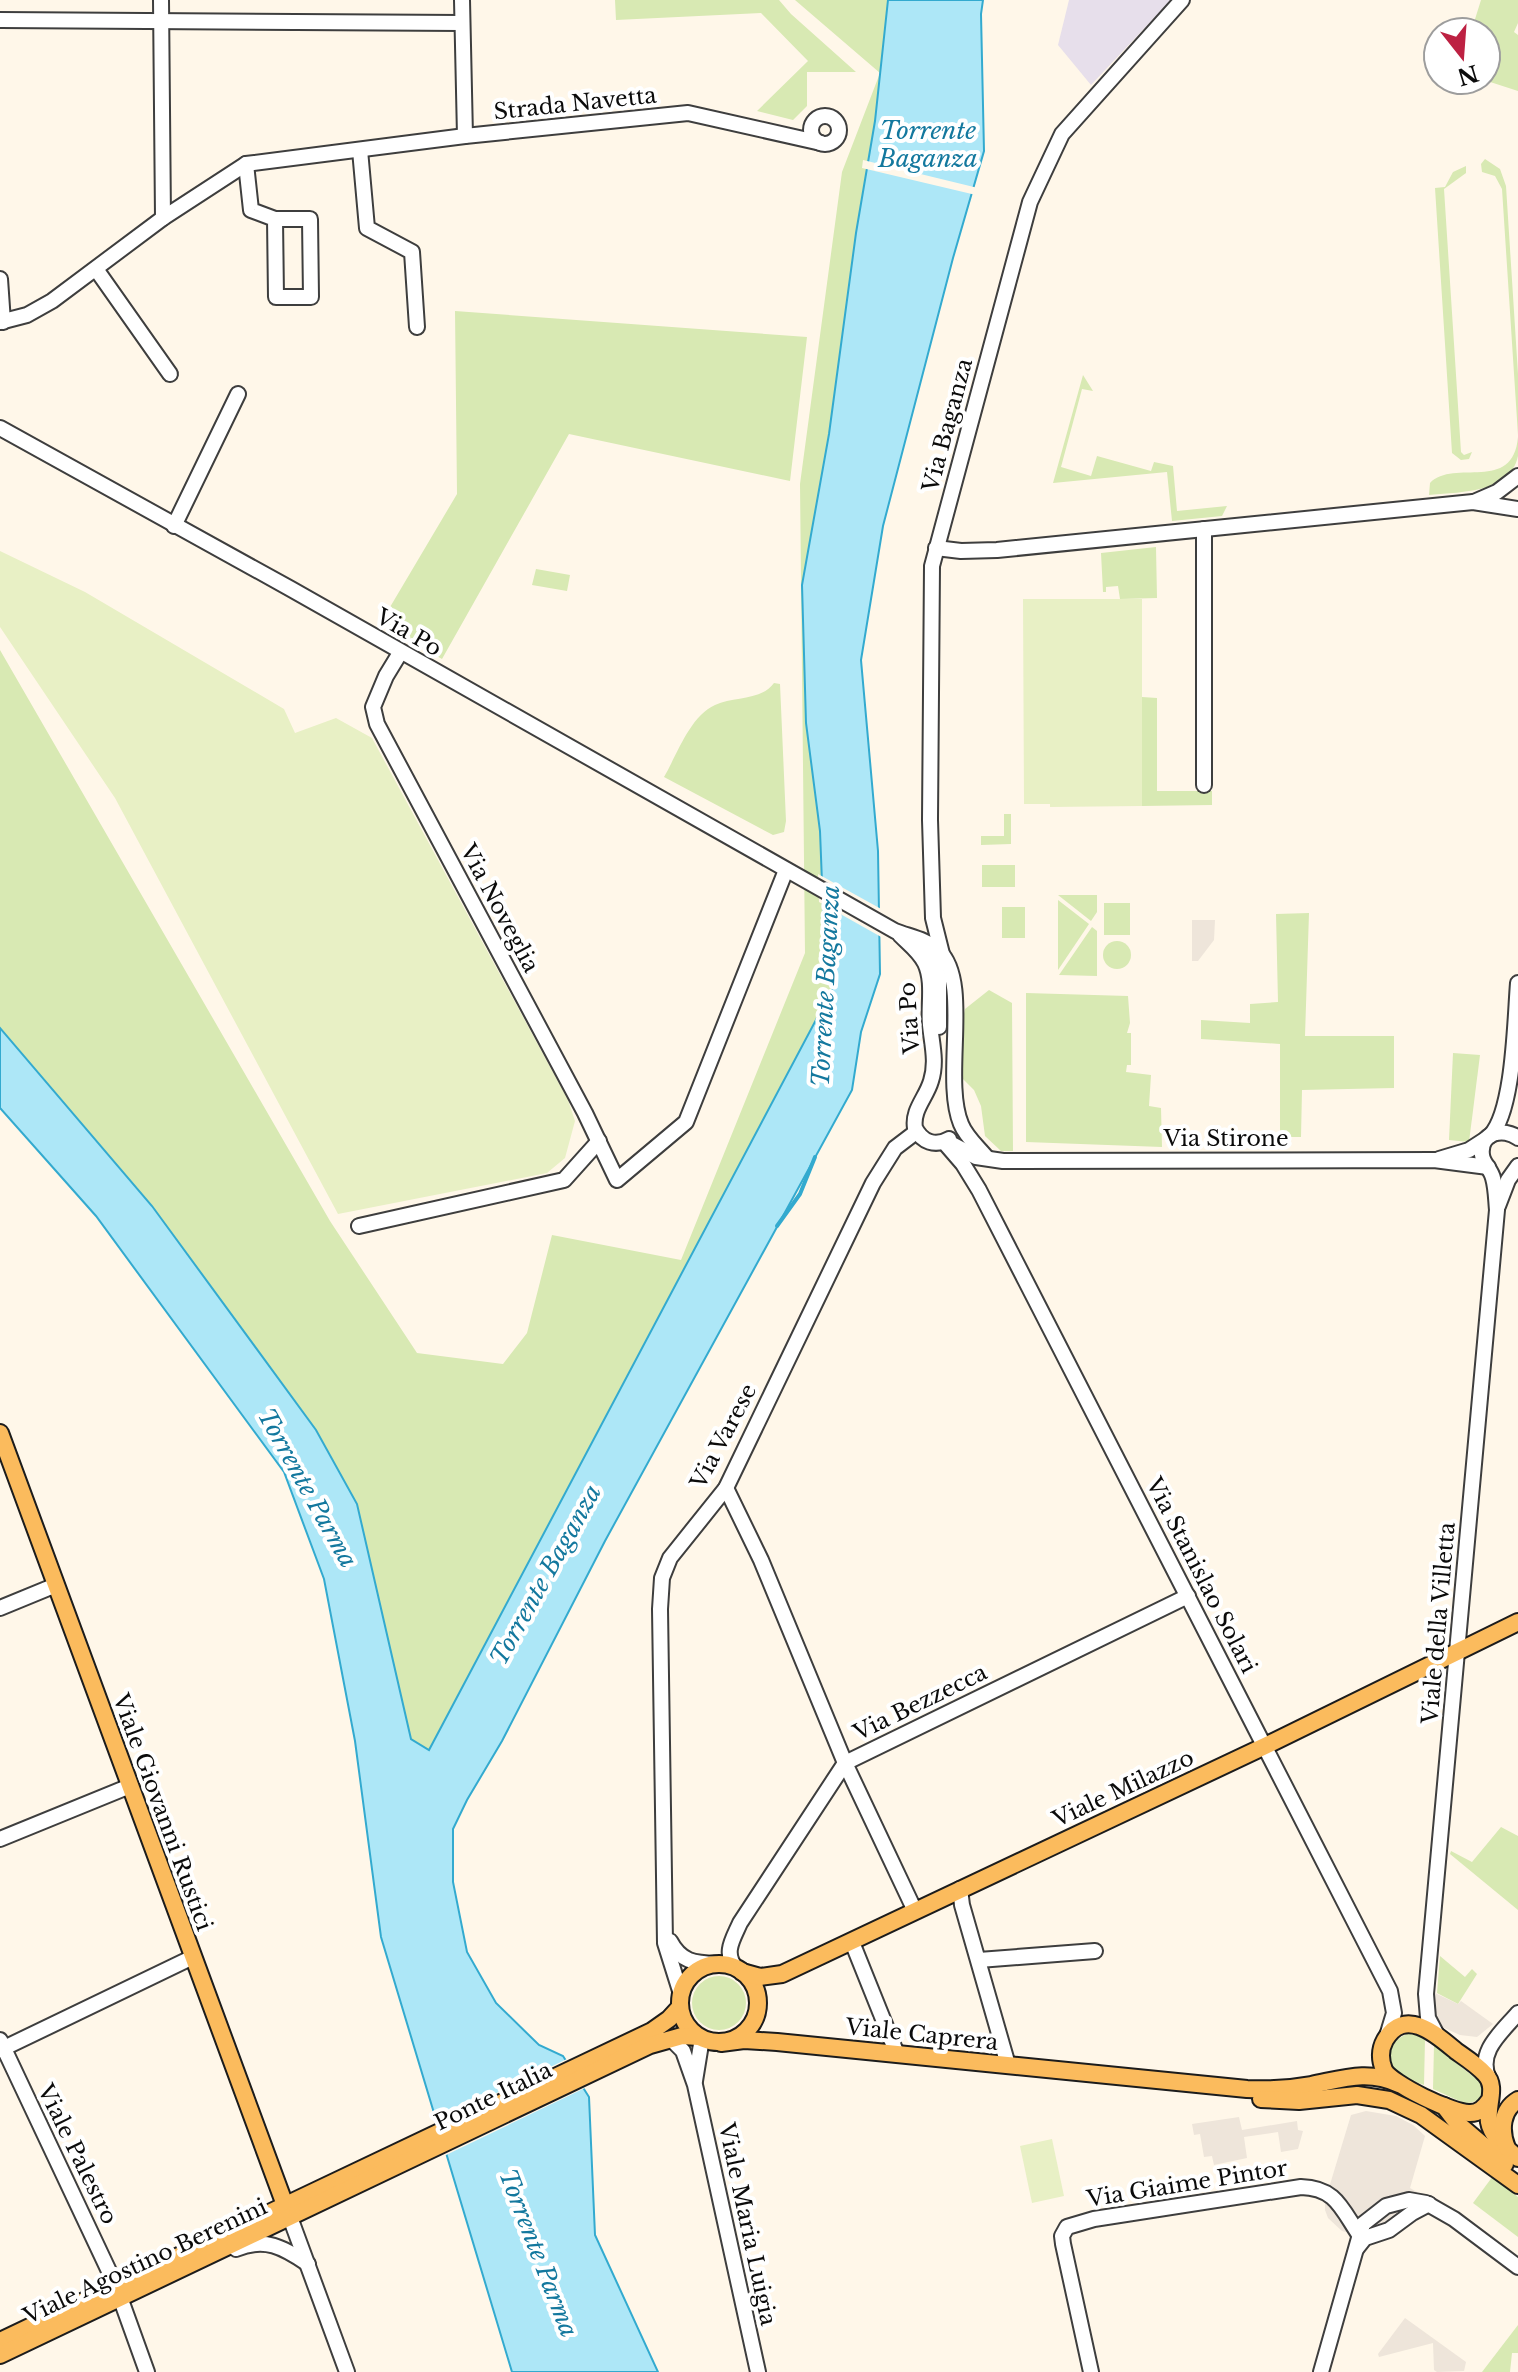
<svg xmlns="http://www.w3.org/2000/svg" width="1518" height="2372" font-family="'Libre Baskerville',serif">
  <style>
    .industrial { fill: #e7dfeb }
    .green { fill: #d8e9b3 }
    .pitch { fill: #e8f0c5 }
    .plaza { fill: #eee5da }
    .water { fill: #ade7f7; stroke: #33aacf; stroke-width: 2 }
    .pier { fill: #fff7e9 }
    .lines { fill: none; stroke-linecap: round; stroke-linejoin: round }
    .stream { stroke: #33aacf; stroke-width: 4 }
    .minor-casing { stroke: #3e3e3e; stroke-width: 18 }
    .major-casing { stroke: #1c1c1c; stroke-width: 20 }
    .minor { stroke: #fff; stroke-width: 14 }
    .major { stroke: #fbbb5d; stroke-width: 16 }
    .labels { text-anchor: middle; stroke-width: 8; stroke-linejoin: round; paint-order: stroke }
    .street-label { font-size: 22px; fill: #0b0b0b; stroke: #fff }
    .water-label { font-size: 24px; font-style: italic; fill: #13789e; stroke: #fff }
  </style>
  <rect width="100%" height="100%" fill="#fff7e9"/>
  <polygon class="industrial" points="1069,0 1171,0 1091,85 1058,45"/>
  <g class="green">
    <polygon points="615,0 779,0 791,14 856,72 807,72 807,106 793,120 757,111 808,61 761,13 616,20"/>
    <polygon points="795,0 888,0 875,121 856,233 829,434 802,585 807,723 820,831 824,934 835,984 429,1750 411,1739 357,1504 316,1430 152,1206 0,1028 0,650 330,1221 417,1353 503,1364 527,1333 552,1235 681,1260 805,953 800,484 842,172 880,73"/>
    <polygon points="1481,0 1518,0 1518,23 1514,32 1518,35 1518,91 1484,80 1486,32 1471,32"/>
    <polygon points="1485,159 1500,169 1506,186 1518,374 1518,435 1502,189 1495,176 1482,172 1481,164"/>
    <polygon points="1466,166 1466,173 1444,189 1461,452 1464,455 1472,452 1469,459 1461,460 1452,453 1435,188 1445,187 1453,172"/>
    <polygon points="455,311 807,337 790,481 569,434 442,659 380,624 457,494"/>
    <polygon points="1083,375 1093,391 1082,389 1061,467 1091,476 1097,456 1151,471 1154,462 1173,466 1177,511 1227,506 1222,516 1172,521 1167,472 1053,483"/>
    <path d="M1518 437C1518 443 1518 451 1518 456 1510 494 1457 492 1429 495L1430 483C1454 458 1513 494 1518 437Z"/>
    <polygon points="1156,547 1157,598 1120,599 1118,586 1106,587 1106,592 1103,592 1101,553"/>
    <polygon points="536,569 570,575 567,591 532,585"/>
    <path d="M774 683 780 684 786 821 784 832 773 835 664 777C677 755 690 716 715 705 734 696 761 701 774 683Z"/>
    <polygon points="1142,697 1157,698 1157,791 1212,791 1212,805 1142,806"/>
    <polygon points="1004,814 1011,814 1011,844 981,845 981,836 1004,836"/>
    <rect x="982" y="865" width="33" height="22"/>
    <polygon points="1058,895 1097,895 1097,912 1091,921"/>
    <polygon points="1058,900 1089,924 1058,970"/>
    <rect x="1104" y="903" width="26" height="32"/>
    <rect x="1002" y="907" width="23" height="31"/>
    <polygon points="1309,913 1305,1036 1394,1036 1394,1088 1302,1090 1301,1137 1280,1137 1280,1044 1201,1039 1201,1020 1250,1023 1250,1004 1278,1002 1276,914"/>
    <polygon points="1092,927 1097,931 1097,976 1059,975"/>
    <circle cx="1117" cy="955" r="14"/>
    <polygon points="989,990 1012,1003 1013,1151 1001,1151 985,1136 981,1106 974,1090 960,1076 958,1040 965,1009"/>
    <polygon points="1026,993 1128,996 1130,1023 1127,1033 1131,1033 1131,1065 1127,1065 1126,1072 1151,1075 1149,1106 1161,1108 1162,1147 1026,1142"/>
    <polygon points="1453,1053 1480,1055 1469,1142 1449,1140"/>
    <polygon points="1501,1827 1518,1836 1518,1910 1450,1854 1451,1851 1472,1862"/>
    <polygon points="1440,1956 1465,1977 1472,1969 1477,1974 1458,2004 1437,1993"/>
    <circle cx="719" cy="2003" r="27"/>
    <path d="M1407 2034H1415L1425 2039 1424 2085C1416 2082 1407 2079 1400 2074 1382 2063 1389 2041 1407 2034Z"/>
    <polygon points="1434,2045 1480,2082 1483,2091 1480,2100 1466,2104 1433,2089"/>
    <polygon points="1493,2176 1518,2197 1518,2237 1473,2203"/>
    <polygon points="1518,2325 1518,2353 1512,2353 1510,2372 1482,2372"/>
  </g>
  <g class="pitch">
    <polygon points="0,551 85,592 284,709 295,733 336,718 372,738 568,1100 575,1121 565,1158 547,1173 338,1214 115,798 0,627"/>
    <polygon points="1023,599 1142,599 1142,806 1050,807 1050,804 1024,804"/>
    <polygon points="1052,2139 1064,2196 1032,2203 1020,2146"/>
  </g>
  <g class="plaza">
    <polygon points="1192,920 1215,920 1214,940 1198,961 1192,961"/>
    <polygon points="1433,1992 1458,2004 1461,2001 1493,2024 1477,2037 1460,2035 1440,2026 1434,2013"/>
    <polygon points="1366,2111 1396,2116 1413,2125 1425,2136 1410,2188 1417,2192 1417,2200 1409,2220 1402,2229 1374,2240 1342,2231 1328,2218 1325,2210 1325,2201 1351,2115"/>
    <polygon points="1239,2117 1242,2130 1297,2121 1298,2130 1303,2131 1298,2149 1281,2152 1278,2132 1244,2137 1247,2158 1214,2165 1212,2156 1204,2157 1200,2134 1194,2135 1192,2124"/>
    <polygon points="1405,2318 1466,2362 1464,2371 1437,2372 1434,2370 1433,2343 1379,2357 1378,2354"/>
  </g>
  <polygon class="water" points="888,0 983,0 981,14 984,151 953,258 883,526 861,660 878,851 880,974 861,1032 852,1090 605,1541 502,1741 467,1800 453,1829 453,1882 467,1952 496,2003 539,2045 563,2056 589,2097 595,2235 658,2372 512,2372 381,1937 355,1741 324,1579 284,1472 96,1216 0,1108 0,1028 152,1206 316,1430 357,1504 411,1739 429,1750 835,984 824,934 820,831 806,723 802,585 829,434 856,233 875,121"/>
  <g class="pier">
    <polygon points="863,160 978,188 976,195 862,168"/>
    <polygon points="818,874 883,910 883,938 819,902"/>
    <polygon points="569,2058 587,2087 444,2156 434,2123"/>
  </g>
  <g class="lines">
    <polyline class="stream" points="777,1226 800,1194 815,1157"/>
    <g class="minor-casing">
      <g id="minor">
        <polyline points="161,0 163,218"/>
        <polyline points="462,0 465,136"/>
        <polyline points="0,20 462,23"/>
        <circle cx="825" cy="130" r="14"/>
        <polyline points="360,150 367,228 412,252 417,327"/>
        <polyline points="246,164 251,210 275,219 310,219 311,297 276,297 275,219"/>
        <polyline points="96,269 170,374"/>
        <polyline points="0,279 3,322"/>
        <polyline points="0,322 27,315 52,301 163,218 246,164 465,136 688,113 821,143"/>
        <path d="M0 428 291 589 895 931C910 937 926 939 939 951 972 982 942 1078 961 1124 966 1137 978 1147 987 1158"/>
        <polyline points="1474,502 1497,492 1518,476"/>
        <polyline points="174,526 238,394"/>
        <polyline points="1204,529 1204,785"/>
        <polyline points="936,548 961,551 997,550 1473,502 1518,509"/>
        <polyline points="400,653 386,676 373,707 377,724 585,1113 617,1180 686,1122 786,870"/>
        <path d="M900 935C909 944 919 951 925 963 934 982 928 1005 930 1025 932 1045 937 1062 931 1081 926 1098 912 1110 915 1128 922 1142 935 1147 949 1139"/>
        <polyline points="929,945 939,978 939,1027"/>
        <polyline points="942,954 933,918 930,820 932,566 1030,202 1062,134 1182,0"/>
        <path d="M1490 1136C1514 1111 1515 1019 1518 983"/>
        <polyline points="944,1142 963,1164 979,1190 1390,1991 1394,2013 1387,2036"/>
        <polyline points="950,1143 976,1157 1003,1161 1434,1160 1488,1167"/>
        <polyline points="1439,1159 1469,1150 1486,1139"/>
        <polyline points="1498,1206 1508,1180 1518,1166"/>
        <polyline points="359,1226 564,1180 599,1141"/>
        <polyline points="726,1488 761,1560 845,1763 915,1911"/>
        <polyline points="0,1608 56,1585"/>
        <polyline points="0,1839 130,1786"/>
        <polyline points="960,1889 962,1905 1008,2065"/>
        <path d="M670 1941C681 1962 694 1963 717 1964"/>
        <polyline points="852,1942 897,2054"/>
        <polyline points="979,1960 1095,1951"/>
        <path d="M736 1968C723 1953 733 1939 740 1923L845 1763 1188 1596"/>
        <polyline points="681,1994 665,1943 660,1609 662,1578 670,1558 726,1488 873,1183 895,1148 916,1132"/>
        <path d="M1437 2035 1428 2018 1426 1994 1497 1210C1496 1200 1496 1188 1493 1178 1491 1169 1483 1164 1482 1155 1479 1132 1504 1127 1518 1138"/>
        <polyline points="0,2040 116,2286"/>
        <polyline points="663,2040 672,2040 683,2051 695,2085 758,2372"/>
        <polyline points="0,2050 193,1957"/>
        <path d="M1489 2079C1476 2052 1502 2032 1518 2013"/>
        <polyline points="695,2081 702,2038"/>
        <polyline points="287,2209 347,2372"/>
        <polyline points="1357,2248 1365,2238 1389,2230 1412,2213 1429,2204"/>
        <path d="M236 2249C265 2237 283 2247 308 2264"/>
        <polyline points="120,2297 147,2372"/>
        <path d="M1091 2372 1063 2244 1062 2236 1067 2227 1094 2219 1301 2187C1336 2188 1341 2208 1360 2236"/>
        <polyline points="1321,2372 1363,2224 1386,2206 1409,2200 1426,2203 1454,2219 1518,2267"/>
      </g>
    </g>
    <g class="major-casing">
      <g id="major">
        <polyline points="0,1433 285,2205"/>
        <circle cx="719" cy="2003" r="39"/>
        <polyline points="742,1972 760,1977 782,1974 1265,1746 1518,1622"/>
        <path d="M721 2043 744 2040 777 2042 1247 2089C1268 2090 1289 2089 1311 2085 1342 2079 1368 2069 1399 2084"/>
        <polyline points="1261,2099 1299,2101 1357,2095 1389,2100 1421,2115 1518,2185"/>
        <path d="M1489 2101C1484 2108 1479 2113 1470 2113 1454 2114 1391 2084 1384 2070 1380 2060 1380 2049 1385 2040 1405 2006 1437 2035 1456 2051 1466 2058 1477 2065 1485 2074 1499 2088 1484 2108 1490 2126 1495 2140 1507 2149 1518 2158"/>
        <polyline points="1444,2106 1457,2123 1505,2164"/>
        <path d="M1507 2148C1500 2131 1501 2110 1518 2100"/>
        <polyline points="0,2341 652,2031 669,2019 680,2007"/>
        <polyline points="0,2355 650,2045 682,2036 699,2037"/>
      </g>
    </g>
    <use href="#minor" class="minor"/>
    <use href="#major" class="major"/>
  </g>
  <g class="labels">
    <g class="street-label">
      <text transform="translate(575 103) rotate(-6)" y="8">Strada Navetta</text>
      <text transform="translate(947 425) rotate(-75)" y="8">Via Baganza</text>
      <text transform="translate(409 632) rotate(30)" y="8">Via Po</text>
      <text transform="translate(500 908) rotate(62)" y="8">Via Noveglia</text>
      <text transform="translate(909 1018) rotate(-94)" y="8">Via Po</text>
      <text x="1226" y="1146">Via Stirone</text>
      <text transform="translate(723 1436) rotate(-62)" y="8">Via Varese</text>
      <text transform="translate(1202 1575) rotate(63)" y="8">Via Stanislao Solari</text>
      <text transform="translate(1438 1623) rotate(-85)" y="8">Viale della Villetta</text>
      <text transform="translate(920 1702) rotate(-26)" y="8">Via Bezzecca</text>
      <text transform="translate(1123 1788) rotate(-25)" y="8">Viale Milazzo</text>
      <text transform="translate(163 1812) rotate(70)" y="8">Viale Giovanni Rustici</text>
      <text transform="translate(922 2034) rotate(6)" y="8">Viale Caprera</text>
      <text transform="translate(493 2096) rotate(-26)" y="8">Ponte Italia</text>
      <text transform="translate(78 2154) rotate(64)" y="8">Viale Palestro</text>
      <text transform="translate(1187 2183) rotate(-9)" y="8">Via Giaime Pintor</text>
      <text transform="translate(748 2224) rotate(78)" y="8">Viale Maria Luigia</text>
      <text transform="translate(145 2261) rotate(-25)" y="8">Viale Agostino Berenini</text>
    </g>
    <g class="water-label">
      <text x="928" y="139">Torrente<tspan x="928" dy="28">Baganza</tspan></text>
      <text transform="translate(826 986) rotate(-87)" y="8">Torrente Baganza</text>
      <text transform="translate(307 1488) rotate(61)" y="8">Torrente Parma</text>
      <text transform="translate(546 1575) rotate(-61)" y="8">Torrente Baganza</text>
      <text transform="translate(538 2253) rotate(69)" y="8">Torrente Parma</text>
    </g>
  </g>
  <g transform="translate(1462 56) rotate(163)"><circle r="38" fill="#ffffff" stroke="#9d9d9d" stroke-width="2"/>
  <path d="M0-6L14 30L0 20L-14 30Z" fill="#bd2142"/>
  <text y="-12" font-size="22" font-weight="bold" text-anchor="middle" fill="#0b0b0b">N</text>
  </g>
</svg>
